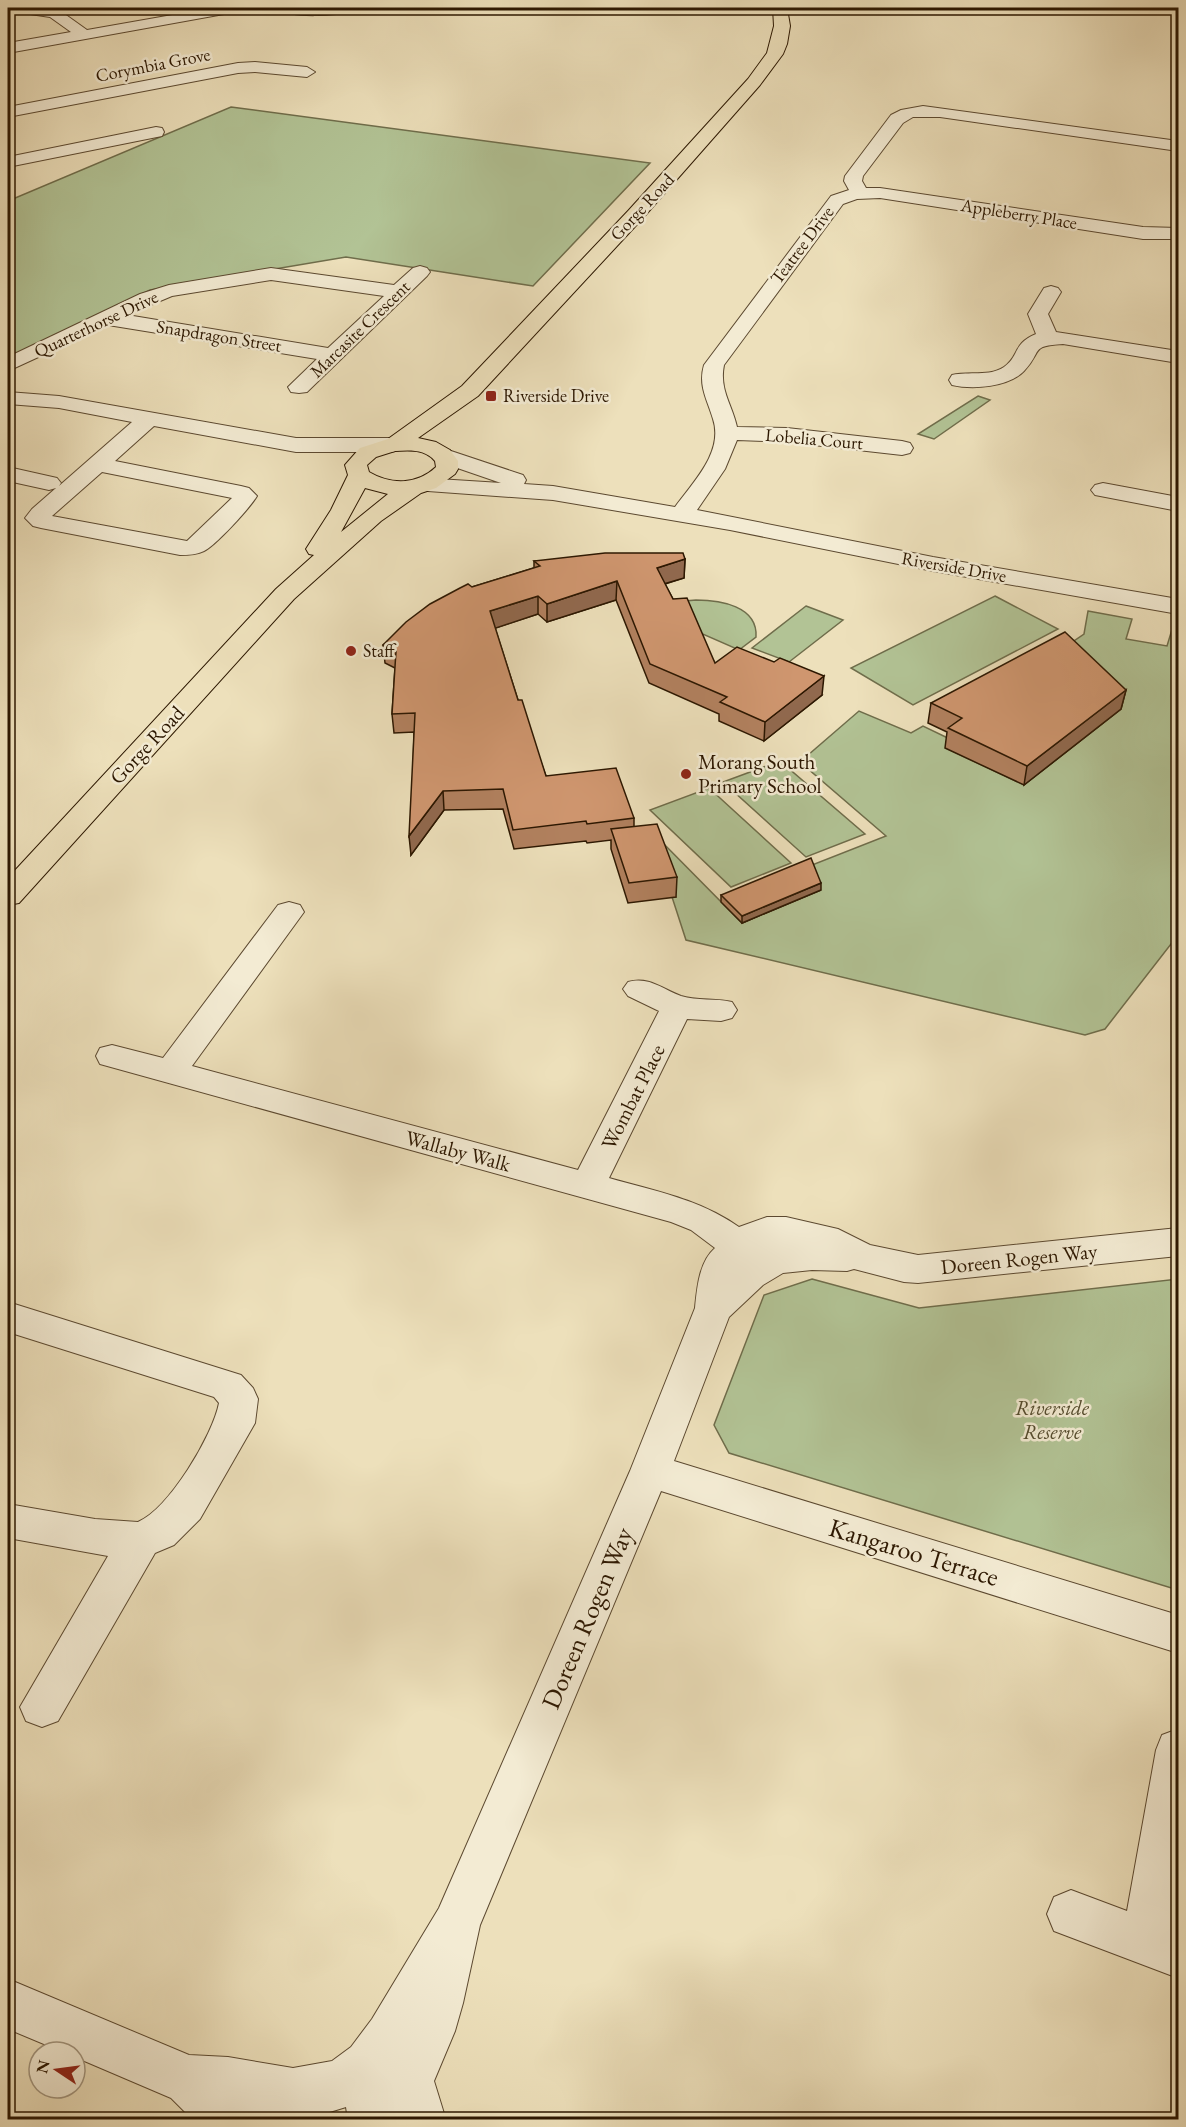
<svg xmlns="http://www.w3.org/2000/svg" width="1186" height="2127" font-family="'EB Garamond',serif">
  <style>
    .green { fill: #b2c395; stroke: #6f6d4b; stroke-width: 1.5 }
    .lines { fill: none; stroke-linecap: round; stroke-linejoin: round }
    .minor-casing { stroke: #5c4930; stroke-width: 2 }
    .major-casing { stroke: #2c1701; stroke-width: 2 }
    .minor { fill: #f3ebd3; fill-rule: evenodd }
    .major { fill: #ede0bb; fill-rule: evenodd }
    .wall { fill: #b2815f; stroke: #2c1701; stroke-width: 1.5 }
    .shaded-wall { fill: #91694e; stroke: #2c1701; stroke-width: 1.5 }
    .building { fill: #cf966f; stroke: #2c1701; stroke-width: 1.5 }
    .poi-dot { fill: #8f2418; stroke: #f3ebd3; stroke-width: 2 }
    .labels { text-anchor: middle; stroke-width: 5; stroke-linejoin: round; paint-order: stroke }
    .far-street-label { font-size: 18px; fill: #2c1701; stroke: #f3ebd3 }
    .far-poi-label { font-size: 18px; fill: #2c1701; stroke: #f3ebd3; text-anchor: start }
    .street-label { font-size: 21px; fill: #2c1701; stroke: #f3ebd3 }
    .poi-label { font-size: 21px; fill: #2c1701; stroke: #f3ebd3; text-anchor: start }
    .park-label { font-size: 21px; font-style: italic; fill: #544b2d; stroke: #f3ebd3 }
    .near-street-label { font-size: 26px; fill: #2c1701; stroke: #f3ebd3 }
  </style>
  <rect width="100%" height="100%" fill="#ede0bb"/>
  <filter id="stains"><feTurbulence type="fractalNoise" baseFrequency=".00333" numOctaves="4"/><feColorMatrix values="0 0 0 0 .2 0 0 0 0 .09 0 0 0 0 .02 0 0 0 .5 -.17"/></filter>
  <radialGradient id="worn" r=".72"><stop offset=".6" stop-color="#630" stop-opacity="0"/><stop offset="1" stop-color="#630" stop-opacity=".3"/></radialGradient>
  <g class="green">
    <polygon points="231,107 650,163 533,286 346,257 150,290 8,358 8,201"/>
    <polygon points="978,396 990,400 934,439 918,434"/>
    <polygon points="995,596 1058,629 913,705 851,668"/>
    <path d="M696 600C720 600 758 606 756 637L739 650 698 632 685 601Z"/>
    <polygon points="806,606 843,620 789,662 752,648"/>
    <polygon points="1088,611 1132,619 1126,639 1167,646 1173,626 1178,627 1178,935 1105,1029 1085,1035 686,940 672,897 676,897 657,837 742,923 805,896 784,876 886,836 800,762 859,711 911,733 923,726 954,741 946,748 1024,785 1068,645 1084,634"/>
    <polygon points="780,761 865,834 806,857 723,782"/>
    <polygon points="709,788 791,863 731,887 650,810"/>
    <polygon points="812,1279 919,1308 1178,1279 1178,1590 729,1453 714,1425 764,1295"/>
  </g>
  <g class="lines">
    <g class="minor-casing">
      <g id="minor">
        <polygon points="10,8 46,8 59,10 87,30 212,8 242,8 235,12 8,53 8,43 71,32 50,17 17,12"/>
        <path d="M280 8H355L353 11C338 15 290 19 280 8Z"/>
        <polygon points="255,62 307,67 315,72 307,77 255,72 238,73 8,117 8,107 238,63"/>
        <path d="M923 106 1178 141V151L940 117H913L903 123 863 176 862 181 866 188H880L1143 227 1178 228V239H1143L880 198 857 199 843 204 724 365C719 390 732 404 737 427L787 428 902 441 910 443 913 448 910 453 902 455 787 442 737 440 725 469 697 510 933 557 1178 599V614L933 571 730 530 553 500 414 490 410 485 414 480 422 478 501 483 437 461 434 456 437 451 445 449 523 475 526 480 524 484 553 486 675 507C693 482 724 452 713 419 707 399 698 386 704 365L831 196 849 190 844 181 845 176 891 115 901 110Z"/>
        <polygon points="156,127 162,128 164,132 162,136 8,167 8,157"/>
        <path d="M420 266 427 268 430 272 427 276 307 392 299 393 291 392 288 387 317 359 108 325 8 371V357L140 294 169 285 271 268 394 285 413 268ZM271 280 384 296 328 348 127 315 172 296Z"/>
        <path d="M1051 286 1058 288 1061 292 1048 314 1056 332 1178 351V363L1063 344C1029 346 1043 351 1024 371 1009 387 973 390 952 385L949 380 952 375C969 371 989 377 1004 367 1020 356 1012 344 1036 334L1028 314 1044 288Z"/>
        <path d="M8 392 59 396 296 438H391L399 440 402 445 399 450 391 452H296L154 426 115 461 241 486 249 488 257 496C250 508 215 546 204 551 196 555 188 555 180 555L41 528 33 526 25 518 32 509 56 488 49 490 8 481V467L57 478 61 483 59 486 132 422 59 408 8 404ZM102 472 232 498 187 541 52 516Z"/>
        <polygon points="1103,483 1178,497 1178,511 1095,495 1091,490 1095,485"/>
        <path d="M289 902 300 905 304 912 192 1066 578 1170 659 1011 628 996 623 989 628 982C649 976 662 989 681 996 697 1001 716 998 732 1002L737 1010 732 1018 721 1021 687 1019 609 1178C655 1191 699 1199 739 1227L767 1217H786L838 1229 870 1245 918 1255 1178 1228V1256L918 1283 904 1282 854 1269 847 1271 812 1270 783 1273 763 1285 729 1317 674 1461 1178 1615V1653L661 1491 480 1925 463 2003 455 2031 434 2081 446 2120H348L346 2107C313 2118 296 2119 263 2113L265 2120H193L171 2098 75 2057V2052H63L8 2029V1979L189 2055 228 2057 293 2068 332 2061 351 2047 372 2019 439 1908 630 1471 695 1308C697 1288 699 1262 715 1248L691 1230 671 1222 100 1064 96 1056 100 1048 112 1045 163 1058 278 905Z"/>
        <path d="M8 1302 241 1375 253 1388 258 1399 255 1423 200 1519 174 1545 155 1553 58 1721 42 1727 26 1721 20 1707 108 1556 8 1538V1504L95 1519 138 1522C169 1509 213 1435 219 1403L214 1397 8 1332Z"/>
        <polygon points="1178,1729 1178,1884 1171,1927 1178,1930 1178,1978 1054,1931 1047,1914 1054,1897 1071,1890 1127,1911 1156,1750 1162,1735"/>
      </g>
    </g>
    <g class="major-casing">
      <path id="major" d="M773 8H787L790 26 787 44 783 54 760 85 642 219 478 396 418 438 436 442 450 450 458 461V469L455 474 436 488 421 493 381 521 294 599 19 903 8 905V878L276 589 314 555 309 554 306 549 331 510 348 475 345 465 360 448 388 439 462 386 628 211 748 79 767 53 774 26ZM395 451C410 450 425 449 435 461L436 467C417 485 391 485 369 472L367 465 376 457ZM365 488 388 494 341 532Z"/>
    </g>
    <use href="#minor" class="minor"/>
    <use href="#major" class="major"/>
  </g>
  <g class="wall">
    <polygon points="685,559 684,578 665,584 673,599 715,663 822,695 764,741 719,721 719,714 649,683 616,600 547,622 538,614 495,628 518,700 546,776 634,818 634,827 677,877 676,897 628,903 611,849 611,840 587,843 586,841 514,849 503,809 444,810 411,855 414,732 394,733 392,714 395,668 385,663 383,645 472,587 534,568 534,561"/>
    <polygon points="1126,690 1121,709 1024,785 945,748 947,732 928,723 931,703"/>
    <polygon points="821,890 742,923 721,902 721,895"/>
  </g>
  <g class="shaded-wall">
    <polygon points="685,559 684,578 657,586 657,568"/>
    <polygon points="617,581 616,600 547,622 547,604"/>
    <polygon points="538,596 538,614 490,630 490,611"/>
    <polygon points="824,676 822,695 764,741 765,722"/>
    <polygon points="1126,690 1121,709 1024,785 1027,766"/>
    <polygon points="443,791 444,810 411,855 409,836"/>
    <polygon points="821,883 821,890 742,923 742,916"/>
  </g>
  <g class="building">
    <polygon points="605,553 683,553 685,559 657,568 673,599 687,598 715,663 737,647 774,662 780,658 824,676 765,722 720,702 727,697 650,664 617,581 547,604 538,596 490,611 518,700 522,700 546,776 616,768 634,818 587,824 586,821 513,830 503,789 443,791 409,836 415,713 392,714 396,651 383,645 406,622 430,604 460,588 468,584 472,587 540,566 534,561"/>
    <polygon points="1065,632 1126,690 1027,766 948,728 962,718 931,703"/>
    <polygon points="657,824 677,877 629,883 611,829"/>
    <polygon points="811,858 821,883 742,916 721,895"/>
  </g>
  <g class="poi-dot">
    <rect x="485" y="390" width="12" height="12" rx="3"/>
    <circle cx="351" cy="651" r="6"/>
    <circle cx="686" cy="774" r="6"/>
  </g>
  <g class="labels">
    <g class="far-street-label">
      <text transform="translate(153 65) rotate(-11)" y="6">Corymbia Grove</text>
      <text transform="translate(642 207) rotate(-47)" y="6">Gorge Road</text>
      <text transform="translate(1019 214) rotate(9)" y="6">Appleberry Place</text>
      <text transform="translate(802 245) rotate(-53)" y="6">Teatree Drive</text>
      <text transform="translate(96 324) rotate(-25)" y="6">Quarterhorse Drive</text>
      <text transform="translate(360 329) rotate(-44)" y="6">Marcasite Crescent</text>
      <text transform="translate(219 336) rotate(9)" y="6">Snapdragon Street</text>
      <text transform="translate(814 439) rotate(5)" y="6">Lobelia Court</text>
      <text transform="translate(954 567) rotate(10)" y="6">Riverside Drive</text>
    </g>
    <g class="far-poi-label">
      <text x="503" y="402">Riverside Drive</text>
      <text x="363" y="657">Staff</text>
    </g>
    <g class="street-label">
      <text transform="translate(147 745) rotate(-47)" y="7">Gorge Road</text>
      <text transform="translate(633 1097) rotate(-63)" y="7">Wombat Place</text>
      <text transform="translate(458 1151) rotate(15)" y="7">Wallaby Walk</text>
      <text transform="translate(1019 1259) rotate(-6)" y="7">Doreen Rogen Way</text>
    </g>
    <g class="poi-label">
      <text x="698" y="769">Morang South<tspan x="698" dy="24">Primary School</tspan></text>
    </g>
    <g class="park-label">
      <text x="1052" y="1415">Riverside<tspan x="1052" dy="24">Reserve</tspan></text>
    </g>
    <g class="near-street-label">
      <text transform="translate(914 1552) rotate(17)" y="9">Kangaroo Terrace</text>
      <text transform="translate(587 1618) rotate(-67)" y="9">Doreen Rogen Way</text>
    </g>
  </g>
  <rect width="1186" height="2127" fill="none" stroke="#ede0bb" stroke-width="30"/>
  <rect x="9" y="9" width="1168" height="2109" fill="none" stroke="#2c1701" stroke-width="3"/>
  <rect x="15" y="15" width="1156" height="2097" fill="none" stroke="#2c1701" stroke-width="1.5"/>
  <g transform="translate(57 2070) rotate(283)"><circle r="28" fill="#f3ebd3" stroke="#a3967f" stroke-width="1.5"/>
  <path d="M0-4.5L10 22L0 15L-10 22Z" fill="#8f2418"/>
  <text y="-9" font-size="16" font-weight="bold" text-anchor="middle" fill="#2c1701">N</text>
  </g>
  <rect width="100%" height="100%" filter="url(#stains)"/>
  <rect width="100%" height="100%" fill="url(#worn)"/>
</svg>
